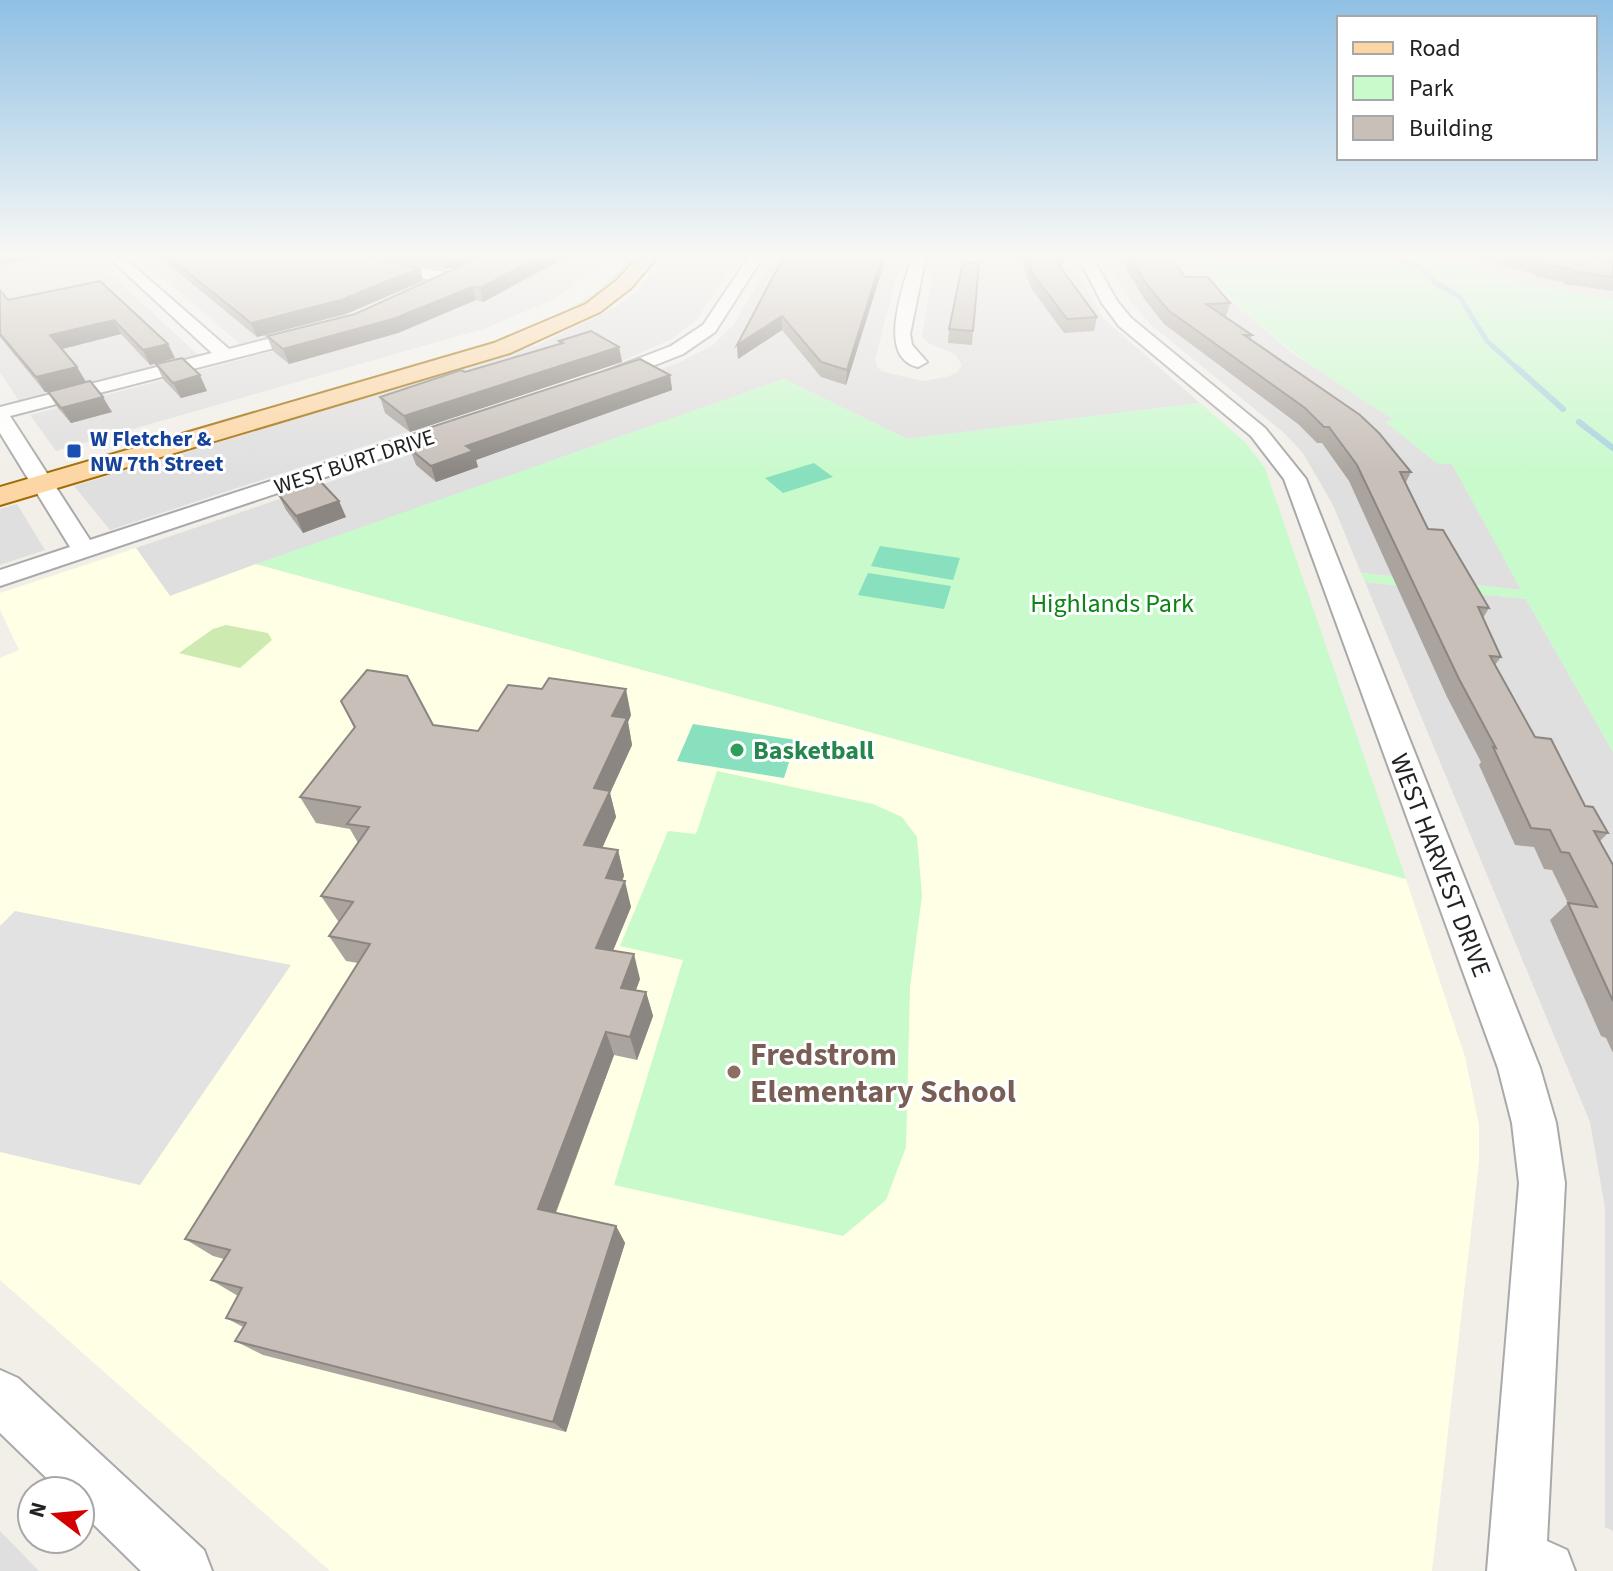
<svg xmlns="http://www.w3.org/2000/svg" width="1613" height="1571" font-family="'Source Sans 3',sans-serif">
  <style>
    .residential { fill: #e0dfdf }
    .education { fill: #ffffe5 }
    .grass { fill: #cdebb0 }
    .park { fill: #c8facc }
    .pitch { fill: #88e0be }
    .parking { fill: #e2e2e2 }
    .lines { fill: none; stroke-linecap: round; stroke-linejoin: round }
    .stream-far1 { stroke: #aad3df; stroke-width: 5 }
    .stream { stroke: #aad3df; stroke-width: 6 }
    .minor-casing { stroke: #a9a9a9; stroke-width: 4 }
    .major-casing { stroke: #a06b00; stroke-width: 4 }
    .minor { fill: #fff; fill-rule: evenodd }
    .major { fill: #fcd6a4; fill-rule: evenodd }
    .wall { fill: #aba49e }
    .shaded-wall { fill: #8b8681 }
    .building { fill: #c7bfb8; stroke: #8b8681; stroke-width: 2 }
    .transit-dot { fill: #1a4fb4; stroke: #fff; stroke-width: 3 }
    .leisure-dot { fill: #2e9e5b; stroke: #fff; stroke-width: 3 }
    .education-dot { fill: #8d6e63; stroke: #fff; stroke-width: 3 }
    .labels { text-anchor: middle; stroke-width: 6; stroke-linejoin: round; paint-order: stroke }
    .far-transit-label { font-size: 22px; font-weight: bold; fill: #164399; stroke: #fff; text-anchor: start }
    .far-street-label { font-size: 22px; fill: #222; stroke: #fff }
    .park-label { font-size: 26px; fill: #0c8416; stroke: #fff }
    .leisure-label { font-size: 26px; font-weight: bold; fill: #27864d; stroke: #fff; text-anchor: start }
    .street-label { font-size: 26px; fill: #222; stroke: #fff }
    .near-education-label { font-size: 32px; font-weight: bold; fill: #785e54; stroke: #fff; text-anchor: start }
  </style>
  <rect width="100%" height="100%" fill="#f2efe9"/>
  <g class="residential">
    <polygon points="0,255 90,255 198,355 19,401 0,372"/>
    <polygon points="137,255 304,255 345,269 426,281 337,319 240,344"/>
    <polygon points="522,255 605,255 575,285 553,299 486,328 56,451 30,415 353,330"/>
    <polygon points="667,255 739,255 697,319 672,339 625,360 110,530 74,486 538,345 616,307 635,293"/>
    <polygon points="775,255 902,255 875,360 878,368 884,372 923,381 947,377 958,372 962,365 955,354 928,343 922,336 936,255 1067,255 1104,319 1200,403 907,439 784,379 170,596 136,548 678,363 713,345 734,324"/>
    <polygon points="1103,255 1191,255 1225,295 1292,353 1395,419 1386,422 1437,463 1452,464 1522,590 1361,573 1333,505 1303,453 1282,431 1151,325 1133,304"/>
    <polygon points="1432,255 1518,255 1613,275 1613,299 1518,282"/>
    <polygon points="17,504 45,550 0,565 0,509"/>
    <polygon points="1365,582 1526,599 1613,752 1613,1531 1605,1527 1605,1208 1590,1122"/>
    <polygon points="0,1531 39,1571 0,1571"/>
  </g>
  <polygon class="education" points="136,548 170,596 256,564 1406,879 1465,1057 1479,1125 1479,1162 1432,1571 330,1571 0,1280 0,658 19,650 0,610 0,593"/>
  <g class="grass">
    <path d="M632 255H641L620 279 585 306 519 337 287 407 284 404C379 369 504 354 588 297 605 286 618 270 632 255Z"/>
    <polygon points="226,625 268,633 272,640 240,668 179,653 213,629"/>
  </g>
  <g class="park">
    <path d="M1191 255H1432L1518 282 1613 299V752L1526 599 1365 582 1361 573 1521 590 1452 464 1437 463 1385 422 1393 419C1313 369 1253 327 1191 255Z"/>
    <polygon points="784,379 907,439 1200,403 1245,442 1265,468 1406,879 256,564"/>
    <polygon points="717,771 873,804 902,817 917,837 922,896 910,987 906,1147 886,1200 843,1236 614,1185 683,960 620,946 668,831 696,834"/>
  </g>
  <g class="pitch">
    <polygon points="814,463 833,477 783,493 765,478"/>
    <polygon points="880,546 960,558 953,580 871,566"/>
    <polygon points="868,573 951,586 944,609 858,595"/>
    <polygon points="693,724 796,740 784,778 677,761"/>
  </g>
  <polygon class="parking" points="15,911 291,965 140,1185 0,1152 0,926"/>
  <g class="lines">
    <polyline class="stream-far1" points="1388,255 1419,267 1437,284 1459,296 1487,341 1518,369"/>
    <g class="stream">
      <polyline points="1516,367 1563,409"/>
      <polyline points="1579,422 1613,448"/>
    </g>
    <g class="minor-casing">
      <g id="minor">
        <polygon points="106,255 121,255 229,349 311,328 319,333 317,337 10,416 90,540 458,420 465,418 475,424 472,428 0,586 0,570 70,547 0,433 0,407 212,353"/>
        <polygon points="320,255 342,255 452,273 460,278 452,283 361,268"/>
        <polygon points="750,255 764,255 715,332 683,354 615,381 601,381 599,377 601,373 671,346 703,325"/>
        <path d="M912 255H926L910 334 912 345 927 362 918 367C875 357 905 284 912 255Z"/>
        <polygon points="1077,255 1091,255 1117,301 1131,318 1265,428 1306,479 1540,1068 1556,1123 1565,1183 1547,1541 1567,1550 1575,1571 1487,1571 1519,1183 1512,1123 1498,1068 1284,479 1251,436 1119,326 1102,303"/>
        <polygon points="0,1370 18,1378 204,1550 212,1571 141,1571 80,1511 80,1491 60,1491 0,1433"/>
      </g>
    </g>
    <g class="major-casing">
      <polygon id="major" points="640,255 659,255 631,288 600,312 510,353 0,505 0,487 494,343 586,304 617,280"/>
    </g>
    <use href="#minor" class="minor"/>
    <use href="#major" class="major"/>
  </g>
  <g class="wall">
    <polygon points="156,254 577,254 573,257 568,256 483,302 476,300 398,333 289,364 273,351 267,336 355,314 466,264 445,269 374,259 420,268 423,281 346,314 257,337"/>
    <polygon points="785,254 887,254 846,385 821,377 782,330 738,359 737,345"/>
    <polygon points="1020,254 1060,254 1064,261 1062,270 1097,317 1094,331 1064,333 1031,288"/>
    <polygon points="1117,254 1168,254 1185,277 1230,303 1226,317 1252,335 1250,340 1411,472 1405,484 1428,529 1489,608 1483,618 1501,657 1495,665 1535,737 1585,806 1608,833 1600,841 1613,865 1613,1053 1606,1038 1601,1036 1550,920 1568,903 1552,870 1544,869 1534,847 1515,845 1479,765 1481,762 1447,697 1349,481 1322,443 1317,443 1298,424 1164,324 1145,300"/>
    <polygon points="1474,254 1613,254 1613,291 1563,284 1564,282 1536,277 1537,275 1488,261"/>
    <polygon points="100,281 175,358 150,365 121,334 62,349 77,367 86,382 112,412 71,423 57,407 48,392 45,392 0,337 0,290 8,300"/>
    <polygon points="949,329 973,331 972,345 948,343"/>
    <polygon points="559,341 619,347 622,362 410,432 385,413 380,397 560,344"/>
    <polygon points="156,364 207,391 181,398 163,379"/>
    <polygon points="670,375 672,390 476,460 478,467 436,482 416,465 410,449 427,443 422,430"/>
    <polygon points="278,494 346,517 303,533 286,510"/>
    <polygon points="341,701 433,725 478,731 631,715 628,722 632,745 610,793 616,817 602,848 618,850 624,876 622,881 631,907 613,951 640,979 636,990 646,992 653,1016 637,1060 614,1055 556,1213 616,1226 625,1243 566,1432 263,1355 235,1341 243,1327 226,1318 238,1296 211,1280 224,1259 213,1256 185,1239 358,963 346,961 329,936 339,921 338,921 321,896 358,843 350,829 316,823 300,797 354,728"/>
  </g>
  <g class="shaded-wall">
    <polygon points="0,254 55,254 0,265"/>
    <polygon points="453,254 490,254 459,267 445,269 442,256"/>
    <polygon points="544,254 568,254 568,256 483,302 480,288"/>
    <polygon points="883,254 887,254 846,385 847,370"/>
    <polygon points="420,268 423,281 346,314 257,337 251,323"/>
    <polygon points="472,287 476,300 398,333 289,364 283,349"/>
    <polygon points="782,316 782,330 738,359 737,345"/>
    <polygon points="114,320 121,334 58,350 50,335"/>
    <polygon points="168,344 175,358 150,365 143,350"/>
    <polygon points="619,347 622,362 410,432 404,416"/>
    <polygon points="77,367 86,382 45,392 36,377"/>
    <polygon points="200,375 207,391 181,398 173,383"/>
    <polygon points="670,375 672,390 476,460 478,467 436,482 431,466 466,446"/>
    <polygon points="103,397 112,412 71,423 61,408"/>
    <polygon points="339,501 346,517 303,533 296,516"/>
    <polygon points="626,689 631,715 628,722 632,745 610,793 616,817 592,871 584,845 594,788 612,716"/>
    <polygon points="618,850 624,876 612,903 606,878"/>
    <polygon points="625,881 631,907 604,972 596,948"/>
    <polygon points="634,954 640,979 628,1011 621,988"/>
    <polygon points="646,992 653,1016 637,1060 630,1037"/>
    <polygon points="606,1032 614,1055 550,1227 538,1209"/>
    <polygon points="616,1226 625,1243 566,1432 553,1422"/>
  </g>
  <g class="building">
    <polygon points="165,254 349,254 420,268 341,300 251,323"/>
    <polygon points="487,254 544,254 480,288 472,287 393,319 283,349 267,336 355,314"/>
    <polygon points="785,254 883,254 847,370 821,362 782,316 737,345"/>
    <polygon points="1026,254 1060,254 1064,261 1056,261 1097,317 1067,319 1033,274"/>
    <polygon points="1128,254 1168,254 1185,277 1208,277 1230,303 1206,304 1252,335 1244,335 1360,415 1379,433 1411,472 1400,472 1428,529 1443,530 1489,608 1478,607 1501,657 1490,656 1535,737 1551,739 1585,806 1593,807 1608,833 1594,831 1613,865 1613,1001 1568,903 1597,907 1569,853 1561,852 1550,830 1531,828 1493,747 1496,748 1459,679 1357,465 1329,427 1324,427 1305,408 1168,310 1148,286"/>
    <polygon points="1519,254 1572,254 1613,262 1613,277 1571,271 1572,269 1543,264 1545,262"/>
    <polygon points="963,262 979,264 973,331 949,329"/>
    <polygon points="100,281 168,344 143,350 114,320 50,335 77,367 36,377 0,334 0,290 8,300"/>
    <polygon points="591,331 619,347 404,416 380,397 461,370 465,372 563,343 559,341"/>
    <polygon points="182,358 200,375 173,383 156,364"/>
    <polygon points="640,359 670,375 466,446 473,451 431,466 410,449 436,440 422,430"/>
    <polygon points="90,381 103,397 61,408 48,392"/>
    <polygon points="319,480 339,501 296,516 278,494"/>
    <polygon points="367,670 407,676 433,725 478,731 508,685 542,689 549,678 626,689 612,716 627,718 594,788 610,791 584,845 618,850 606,878 625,881 596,948 634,954 621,988 646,992 630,1037 606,1032 538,1209 616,1226 553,1422 235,1341 246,1323 226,1318 242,1288 211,1280 230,1250 185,1239 370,944 329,936 353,902 321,896 369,827 347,824 360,807 300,797 355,727 341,701"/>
  </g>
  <linearGradient id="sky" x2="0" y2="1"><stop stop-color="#8fc0e4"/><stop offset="0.54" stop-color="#f9f8f5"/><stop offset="1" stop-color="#f9f8f5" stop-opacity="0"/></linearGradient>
  <rect width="1613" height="474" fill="url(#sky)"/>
  <rect class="transit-dot" x="66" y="443" width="16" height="16" rx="4"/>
  <circle class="leisure-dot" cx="737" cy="750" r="8"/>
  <circle class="education-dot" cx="734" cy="1072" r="8"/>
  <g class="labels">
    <g class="far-transit-label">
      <text x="90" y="446">W Fletcher &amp;<tspan x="90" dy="25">NW 7th Street</tspan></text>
    </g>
    <g class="far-street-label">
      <text transform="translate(354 461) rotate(-18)" y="8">WEST BURT DRIVE</text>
    </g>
    <g class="park-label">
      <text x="1112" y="612">Highlands Park</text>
    </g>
    <g class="leisure-label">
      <text x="753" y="759">Basketball</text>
    </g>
    <g class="street-label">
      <text transform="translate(1441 865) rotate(69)" y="9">WEST HARVEST DRIVE</text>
    </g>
    <g class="near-education-label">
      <text x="750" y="1065">Fredstrom<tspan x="750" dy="37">Elementary School</tspan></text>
    </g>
  </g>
  <rect x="1337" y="16" width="260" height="144" fill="#ffffff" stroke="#a7a7a7" stroke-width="2"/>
  <rect x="1353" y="42" width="40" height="12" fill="#fcd6a4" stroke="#a7a7a7" stroke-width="2"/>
  <text x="1409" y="56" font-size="24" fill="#222222">Road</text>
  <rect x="1353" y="76" width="40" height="24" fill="#c8facc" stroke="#a7a7a7" stroke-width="2"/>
  <text x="1409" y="96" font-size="24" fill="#222222">Park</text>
  <rect x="1353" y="116" width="40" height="24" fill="#c7bfb8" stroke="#a7a7a7" stroke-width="2"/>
  <text x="1409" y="136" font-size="24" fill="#222222">Building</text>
  <g transform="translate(56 1515) rotate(286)"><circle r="38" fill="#ffffff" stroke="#a7a7a7" stroke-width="2"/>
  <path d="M0-6L14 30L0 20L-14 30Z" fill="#d40000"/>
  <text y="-12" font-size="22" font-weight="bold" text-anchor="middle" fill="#222222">N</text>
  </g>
</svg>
